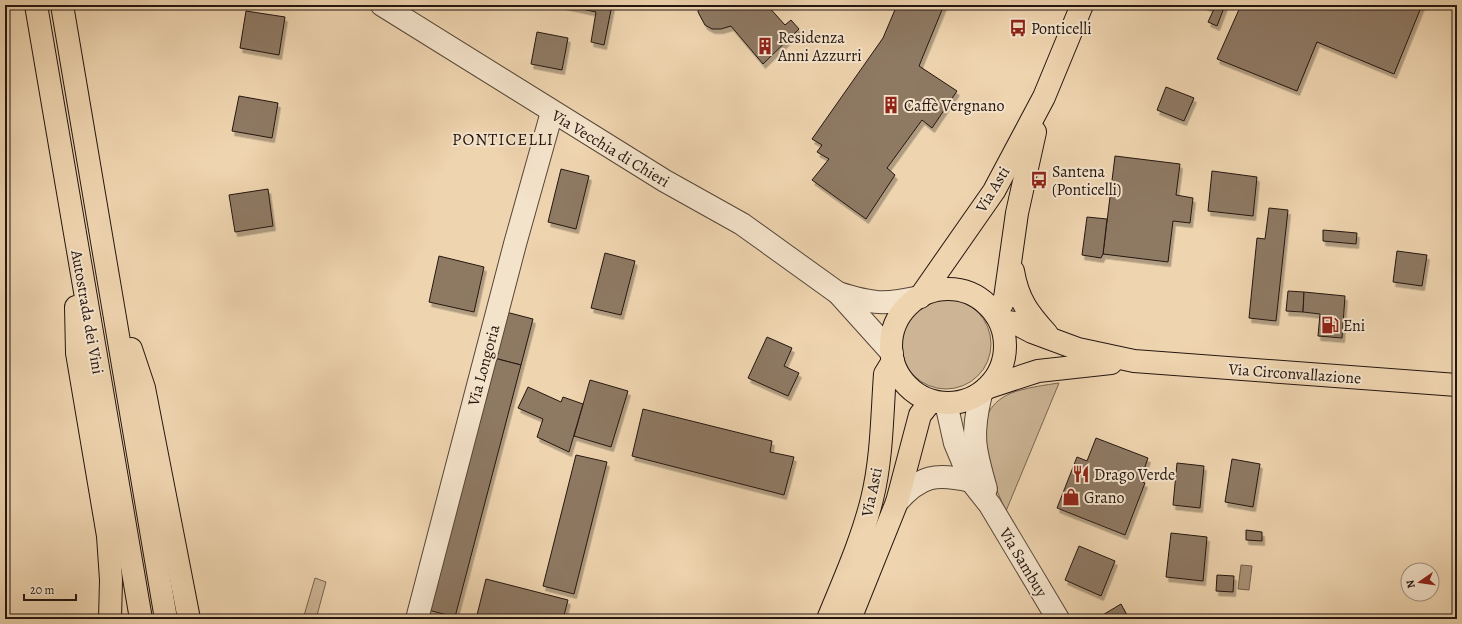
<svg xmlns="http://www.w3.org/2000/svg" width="1462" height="624" font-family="Alegreya,serif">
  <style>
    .green { fill: #ccb494; stroke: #786552 }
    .water { fill: #aa9379; stroke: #75614f }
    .building { fill: #8e7963; stroke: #251610; filter: url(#shadow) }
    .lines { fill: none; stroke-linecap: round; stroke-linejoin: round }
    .minor-casing { stroke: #574638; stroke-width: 24 }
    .major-casing { stroke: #251610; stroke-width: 24 }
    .highway-casing { stroke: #251610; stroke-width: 24 }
    .minor { stroke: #f4e3cb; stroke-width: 22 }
    .major { stroke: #eed4af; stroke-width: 22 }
    .highway { stroke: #eed4af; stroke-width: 22 }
    .labels { text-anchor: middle; stroke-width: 4; stroke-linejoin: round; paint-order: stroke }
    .poi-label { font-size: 16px; fill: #251610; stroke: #f4e3cb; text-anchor: start }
    .street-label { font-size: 16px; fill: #251610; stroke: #f4e3cb }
    .neighbourhood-label { font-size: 17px; letter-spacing: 1px; fill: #251610; stroke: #f4e3cb }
  </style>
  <defs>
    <filter id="shadow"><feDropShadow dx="2.5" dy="4.5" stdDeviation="0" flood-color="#0004"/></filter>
  </defs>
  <rect width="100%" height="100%" fill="#eed4af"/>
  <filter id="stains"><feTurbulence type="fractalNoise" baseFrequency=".005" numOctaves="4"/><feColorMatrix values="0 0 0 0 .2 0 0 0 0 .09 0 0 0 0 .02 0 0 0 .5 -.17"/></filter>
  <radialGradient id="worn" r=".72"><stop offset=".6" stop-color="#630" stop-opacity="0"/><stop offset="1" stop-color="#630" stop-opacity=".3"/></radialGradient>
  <g class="green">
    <circle cx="946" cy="344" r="45"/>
    <path d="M1059 383 1006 511C989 474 960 409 1017 391 1031 387 1045 385 1059 383Z"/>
    <polygon points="315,578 326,582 316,619 303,619"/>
  </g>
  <polygon class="water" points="1241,565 1252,566 1249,590 1238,589"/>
  <g class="building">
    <polygon points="563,5 612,5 604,45 591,42 596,12"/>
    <polygon points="699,5 767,5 785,25 791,20 799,29 763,64 731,26 721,29 712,29 705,25 698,12"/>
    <polygon points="897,5 944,5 919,66 957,91 932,128 922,120 887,168 895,175 866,219 812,180 829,159 817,152 822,145 812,139 883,38"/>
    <polygon points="1204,5 1225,5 1217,26 1208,22 1214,9"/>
    <polygon points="1241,5 1422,5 1394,74 1317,42 1297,91 1217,59"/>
    <polygon points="246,11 285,17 279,55 240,48"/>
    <polygon points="537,32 568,38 562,70 531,64"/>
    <polygon points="1166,87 1194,98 1184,121 1157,110"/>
    <polygon points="239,96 278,103 272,138 232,131"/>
    <polygon points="1115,156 1180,164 1176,195 1193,198 1190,223 1173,221 1168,262 1103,254"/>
    <polygon points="561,169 589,176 576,229 548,222"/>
    <polygon points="1212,171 1257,177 1253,216 1208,211"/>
    <polygon points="268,189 273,226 235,232 229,195"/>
    <polygon points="1269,208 1288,210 1276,321 1249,318 1257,238 1265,239"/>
    <polygon points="1087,217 1107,219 1103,254 1101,258 1082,255"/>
    <polygon points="1323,230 1357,233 1356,244 1323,241"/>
    <polygon points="1397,251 1427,255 1422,286 1393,282"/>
    <polygon points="605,253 635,261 621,315 591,308"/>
    <polygon points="439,256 484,267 474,312 429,302"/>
    <polygon points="1288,291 1304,292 1303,312 1286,311"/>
    <polygon points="1304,292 1345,296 1342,338 1318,336 1320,314 1303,312"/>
    <polygon points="506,312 533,319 521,365 494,358"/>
    <polygon points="767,337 792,348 784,366 799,373 788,396 748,378"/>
    <polygon points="494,358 521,365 455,617 428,610"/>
    <polygon points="590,380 628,391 611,447 574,436"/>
    <polygon points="528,387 561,402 563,397 583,404 569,452 537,437 543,419 518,408"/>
    <polygon points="643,409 772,441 770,452 794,457 784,495 632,456"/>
    <polygon points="1096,438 1148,458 1140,481 1145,483 1125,535 1057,508 1077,457 1087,461"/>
    <polygon points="576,455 607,462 574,594 543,586"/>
    <polygon points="1232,459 1260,464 1253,507 1225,502"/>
    <polygon points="1177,463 1204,466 1200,508 1173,505"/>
    <polygon points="1246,530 1262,532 1262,541 1246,540"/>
    <polygon points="1171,533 1207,537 1203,581 1166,577"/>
    <polygon points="1079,546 1115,561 1101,596 1065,580"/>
    <polygon points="1217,575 1234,576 1233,592 1216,591"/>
    <polygon points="486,579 568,600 563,619 476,619"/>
    <polygon points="1121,604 1129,619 1096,619"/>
  </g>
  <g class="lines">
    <g class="minor-casing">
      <g id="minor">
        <polyline points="382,5 665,181 742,224 838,293 892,353"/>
        <path d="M838 293C873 304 884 305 920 297"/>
        <path d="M981 394C971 435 974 448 986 489"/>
        <polyline points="946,403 955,443 971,481 990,505 1058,619"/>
        <path d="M897 502C921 475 936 473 971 481"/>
        <polyline points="417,619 515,244 552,112"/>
      </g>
    </g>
    <g class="major-casing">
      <g id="major">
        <path d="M1013 271C1018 300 1028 313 1047 334"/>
        <circle cx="948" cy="346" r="57"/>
        <polyline points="920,297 994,191 1044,97 1082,5"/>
        <polyline points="996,315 1005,298 1017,213 1035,132"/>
        <polyline points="1000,321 1015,323 1032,332 1078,349 1134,361 1457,385"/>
        <polyline points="989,387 1038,371 1111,363"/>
        <path d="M828 619C844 580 862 540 872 499 882 459 882 415 885 374L893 361"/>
        <polyline points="850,619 897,502 920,415 931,401"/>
      </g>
    </g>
    <g class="highway-casing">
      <g id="highway">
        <polyline points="36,5 141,619"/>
        <polyline points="62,5 166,619"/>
        <polyline points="76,307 77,353 108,536 111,580 110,619"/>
        <polyline points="131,349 144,388 189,619"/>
      </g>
    </g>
    <use href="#minor" class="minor"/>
    <use href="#major" class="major"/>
    <use href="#highway" class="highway"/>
  </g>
  <defs>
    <g id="bus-bare" transform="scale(1.38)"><path d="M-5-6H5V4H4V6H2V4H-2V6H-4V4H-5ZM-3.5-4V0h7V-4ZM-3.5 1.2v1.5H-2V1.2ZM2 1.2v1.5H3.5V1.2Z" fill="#8f2418" stroke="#f4e3cb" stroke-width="2.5" paint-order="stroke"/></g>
    <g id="building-bare" transform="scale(1.38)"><path d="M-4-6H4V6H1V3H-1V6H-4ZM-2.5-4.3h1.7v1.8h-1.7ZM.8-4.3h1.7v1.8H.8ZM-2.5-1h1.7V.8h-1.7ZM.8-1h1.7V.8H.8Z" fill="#8f2418" stroke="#f4e3cb" stroke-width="2.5" paint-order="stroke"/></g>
    <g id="fuel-bare" transform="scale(1.38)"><path d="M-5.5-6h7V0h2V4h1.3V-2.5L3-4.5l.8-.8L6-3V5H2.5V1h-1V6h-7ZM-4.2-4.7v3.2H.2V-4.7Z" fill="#8f2418" stroke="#f4e3cb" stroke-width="2.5" paint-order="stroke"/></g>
    <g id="restaurant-bare" transform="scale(1.38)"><path d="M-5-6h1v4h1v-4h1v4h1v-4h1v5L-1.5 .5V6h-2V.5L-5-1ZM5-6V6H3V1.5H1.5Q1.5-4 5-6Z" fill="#8f2418" stroke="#f4e3cb" stroke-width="2.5" paint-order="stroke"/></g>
    <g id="shop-bare" transform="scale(1.38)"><path d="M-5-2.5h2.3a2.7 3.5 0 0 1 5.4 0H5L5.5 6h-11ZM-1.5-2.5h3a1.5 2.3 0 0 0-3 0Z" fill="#8f2418" stroke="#f4e3cb" stroke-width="2.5" paint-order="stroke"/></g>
  </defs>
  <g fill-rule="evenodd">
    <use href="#bus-bare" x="1018" y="28"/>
    <use href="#building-bare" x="765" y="46"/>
    <use href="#building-bare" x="891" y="105"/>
    <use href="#bus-bare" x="1039" y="180"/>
    <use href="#fuel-bare" x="1330" y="325"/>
    <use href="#restaurant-bare" x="1081" y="474"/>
    <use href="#shop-bare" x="1071" y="497"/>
  </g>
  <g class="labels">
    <g class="poi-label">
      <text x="1031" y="34">Ponticelli</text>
      <text x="778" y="43">Residenza<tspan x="778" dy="18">Anni Azzurri</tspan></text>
      <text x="904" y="111">Caffè Vergnano</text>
      <text x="1052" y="177">Santena<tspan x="1052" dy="18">(Ponticelli)</tspan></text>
      <text x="1343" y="331">Eni</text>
      <text x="1094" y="480">Drago Verde</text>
      <text x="1084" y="503">Grano</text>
    </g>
    <g class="street-label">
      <text transform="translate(611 148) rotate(31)" y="6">Via Vecchia di Chieri</text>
      <text transform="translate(992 189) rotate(-59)" y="6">Via Asti</text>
      <text transform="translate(88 312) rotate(80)" y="6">Autostrada dei Vini</text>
      <text transform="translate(483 365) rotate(-75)" y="6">Via Longoria</text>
      <text transform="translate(1295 373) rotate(4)" y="6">Via Circonvallazione</text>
      <text transform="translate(871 492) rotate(-78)" y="6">Via Asti</text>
      <text transform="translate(1024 562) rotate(59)" y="6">Via Sambuy</text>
    </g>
    <g class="neighbourhood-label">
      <text x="503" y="145">PONTICELLI</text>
    </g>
  </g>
  <rect width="1462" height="624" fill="none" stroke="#eed4af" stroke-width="20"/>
  <rect x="6" y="6" width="1450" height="612" fill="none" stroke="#251610" stroke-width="2"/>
  <rect x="10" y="10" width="1442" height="604" fill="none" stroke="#251610"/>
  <g transform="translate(1420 582) rotate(257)"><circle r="19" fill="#f4e3cb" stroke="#a19180"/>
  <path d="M0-3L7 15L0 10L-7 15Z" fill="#8f2418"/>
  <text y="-6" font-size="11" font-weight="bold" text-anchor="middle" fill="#251610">N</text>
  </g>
  <path d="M24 594v6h52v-6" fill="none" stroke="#251610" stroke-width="2"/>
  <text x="30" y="594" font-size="12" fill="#251610" stroke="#f4e3cb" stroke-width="3" paint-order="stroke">20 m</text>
  <rect width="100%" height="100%" filter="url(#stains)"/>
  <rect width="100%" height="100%" fill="url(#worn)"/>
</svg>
